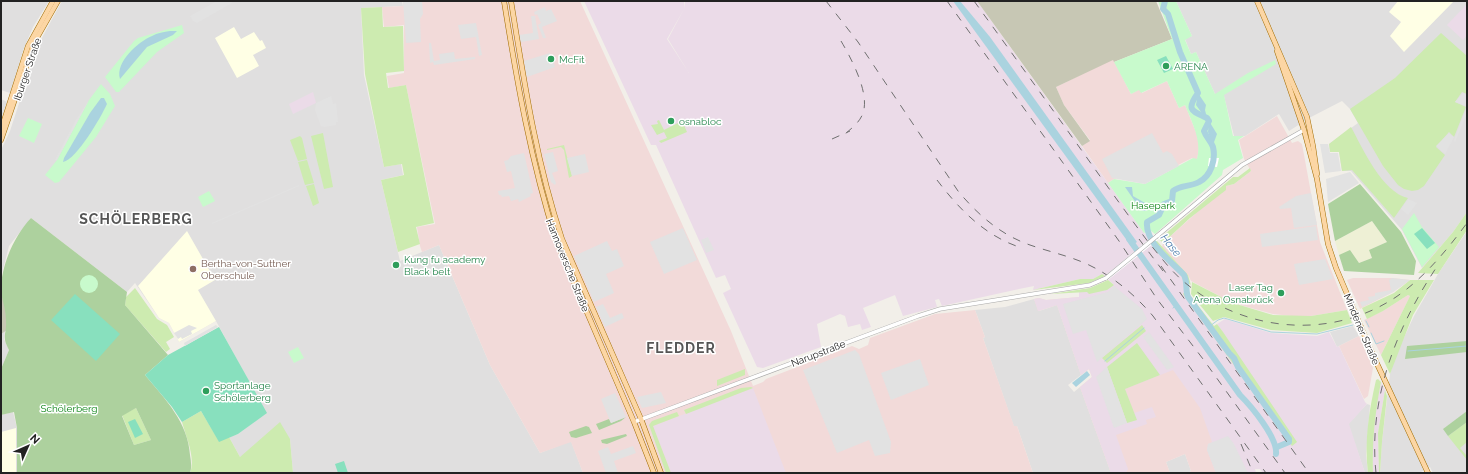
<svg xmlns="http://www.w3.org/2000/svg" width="1468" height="474" font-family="Raleway,sans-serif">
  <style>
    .residential { fill: #e0dfdf }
    .commercial { fill: #f2dad9 }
    .industrial { fill: #ebdbe8 }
    .education { fill: #ffffe5 }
    .construction { fill: #c7c7b4 }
    .farmland { fill: #eef0d5 }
    .grass { fill: #cdebb0 }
    .forest { fill: #add19e; fill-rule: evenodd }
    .park { fill: #c8facc }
    .pitch { fill: #88e0be }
    .parking { fill: #e2e2e2 }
    .water { fill: #aad3df }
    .pier { fill: #fff }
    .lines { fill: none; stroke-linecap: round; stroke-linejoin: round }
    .stream { stroke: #aad3df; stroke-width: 1 }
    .river { stroke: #aad3df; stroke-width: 6 }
    .minor-casing { stroke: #a9a9a9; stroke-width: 4.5 }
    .major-casing { stroke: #a06b00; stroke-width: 5.5 }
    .minor { stroke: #fff; stroke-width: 3.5 }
    .major { stroke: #fcd6a4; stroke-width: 4.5 }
    .rail { stroke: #707070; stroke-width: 1; stroke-dasharray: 8 8; stroke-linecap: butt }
    .minor-bridge-casing { stroke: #a9a9a9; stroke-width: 4.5; stroke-linecap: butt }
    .minor-bridge { stroke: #fff; stroke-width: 3.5 }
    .leisure-dot { fill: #2e9e5b; stroke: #fff; stroke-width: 1.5 }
    .education-dot { fill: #8d6e63; stroke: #fff; stroke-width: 1.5 }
    .labels { text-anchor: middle; stroke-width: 3; stroke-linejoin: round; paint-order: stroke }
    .leisure-label { font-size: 10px; fill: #27864d; stroke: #fff; text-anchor: start }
    .street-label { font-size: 10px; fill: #222; stroke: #fff }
    .park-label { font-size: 10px; fill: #0c8416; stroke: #fff }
    .education-label { font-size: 10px; fill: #785e54; stroke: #fff; text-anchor: start }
    .water-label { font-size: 11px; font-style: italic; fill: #4a7aab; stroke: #fff }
    .district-label { font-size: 14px; font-weight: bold; letter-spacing: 1px; fill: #555; stroke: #fff }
  </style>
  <rect width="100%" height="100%" fill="#f2efe9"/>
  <g class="residential">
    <polygon points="1,1 49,1 33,27 24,48 10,93 1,90"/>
    <polygon points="62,1 402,1 403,6 361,8 364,75 384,167 401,164 403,175 381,180 400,261 439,245 490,365 540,453 571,441 583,473 293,473 290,439 240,457 229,437 238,434 266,413 216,321 179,342 169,323 159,318 135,283 127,292 31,218 9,246 1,277 1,150 10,131 38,45"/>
    <polygon points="1176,1 1467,1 1467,212 1453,232 1422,268 1402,230 1351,171 1342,171 1339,152 1330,152 1329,144 1358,123 1350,109 1342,101 1311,117 1289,131 1279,114 1245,136 1234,136 1224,96 1215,94 1196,52 1191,54 1185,39 1192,36"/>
    <polygon points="1,99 7,102 1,119"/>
    <polygon points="1467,231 1467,473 1433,473 1430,467 1419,473 1380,473 1382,442 1390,374 1396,355 1414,316 1438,274"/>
    <polygon points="1,292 6,322 4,339 9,350 1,369"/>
    <polygon points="1034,299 1039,311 1057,305 1081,375 1068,385 1074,392 1080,387 1111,473 1033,473 1017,426 1014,427 983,338 985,337 975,310 1005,307"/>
    <polygon points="1353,326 1359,336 1337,347 1330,332"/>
    <polygon points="1367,404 1370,405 1366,455 1368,473 1365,473 1348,424"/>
    <polygon points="13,412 17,428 17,473 1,473 1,415"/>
    <polygon points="1185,454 1191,471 1188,473 1170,473 1166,462"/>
  </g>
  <g class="commercial">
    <polygon points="403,1 580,1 731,331 753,386 763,382 766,379 852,346 859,349 868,345 870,338 935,314 975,310 985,337 983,338 1014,426 1017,426 1033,473 583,473 571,442 540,453 490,365 439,245 422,252 420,246 417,227 435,224 406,85 389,88 387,76 404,73 404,25 384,27 382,7 403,6"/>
    <polygon points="1113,59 1131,94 1140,89 1142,93 1167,81 1179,108 1185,105 1198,137 1199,148 1197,160 1192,158 1178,165 1114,179 1108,183 1082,146 1090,140 1064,105 1056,87"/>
    <polygon points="1277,116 1292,143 1298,141 1302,144 1320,242 1347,310 1311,316 1291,316 1273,314 1233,303 1191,281 1188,275 1162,247 1163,243 1226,186 1234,184 1251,171 1244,159 1239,140"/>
    <polygon points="1353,278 1392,278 1410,280 1393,292 1360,309 1347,280"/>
    <polygon points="1114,285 1248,473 1188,473 1191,471 1185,454 1166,462 1170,473 1111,473 1080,387 1092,377 1089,369 1081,375 1057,305 1038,311 1034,299 1039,298 1046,300 1079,297 1079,292 1087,292"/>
    <polygon points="1408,295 1410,296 1381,355 1364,320 1383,311"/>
    <polygon points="1359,336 1373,368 1368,396 1364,399 1339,346"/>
  </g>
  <g class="industrial">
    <polygon points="584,1 684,1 684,9 667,39 689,73 668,39 684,9 685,1 977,1 1144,233 1184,275 1187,281 1187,288 1184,294 1269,404 1217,324 1225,319 1271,333 1317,336 1329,332 1337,347 1339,346 1365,402 1367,404 1349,424 1365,473 1263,473 1260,469 1255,469 1256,473 1216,473 1207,450 1208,444 1212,442 1200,408 1173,370 1125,389 1134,413 1152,407 1156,417 1146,420 1147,424 1116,435 1128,469 1126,473 1111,473 1080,387 1092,377 1089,369 1081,375 1057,305 1038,311 1034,299 1039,298 1046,300 1079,297 1079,292 1087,292 1114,285 1102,274 1093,279 1080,279 1033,290 1034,286 1019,289 942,306 939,299 935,300 937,307 903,316 895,295 863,308 871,327 862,330 860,324 848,327 845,316 840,314 817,324 821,347 763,368 757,367 723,293 731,289 725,275 716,278 656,145 651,145"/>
    <polygon points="1467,4 1467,35 1463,40 1447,25"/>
    <polygon points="313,92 316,103 293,114 289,104"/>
    <polygon points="1381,382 1385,390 1378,433 1379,473 1373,473 1372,443 1374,418"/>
    <polygon points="753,388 786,473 671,473 653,426"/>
  </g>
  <g class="education">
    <polygon points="1398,1 1454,1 1404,52 1390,36 1401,22 1389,12"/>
    <polygon points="234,27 241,39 254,32 260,41 262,40 266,48 253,55 259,66 237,78 215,38"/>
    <polygon points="187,231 215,280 198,290 216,321 179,342 169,323 159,318 138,286"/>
    <polygon points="16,428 16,473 1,473 1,432"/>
  </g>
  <g class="construction">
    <polygon points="977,1 1156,1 1172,39 1114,62 1113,60 1056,87 1064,105 1090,141 1082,146"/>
    <polygon points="1,289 9,291 7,330 1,334"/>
  </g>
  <polygon class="farmland" points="1372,221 1387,242 1369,250 1372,258 1359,263 1350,251 1339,255 1335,241"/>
  <g class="grass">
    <polygon points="382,7 383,27 403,26 404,71 386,73 388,88 406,85 434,223 416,227 420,244 398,252 381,180 404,175 402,164 384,167 365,74 361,8"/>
    <polygon points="1441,33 1467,56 1467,94 1462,92 1455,102 1466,107 1454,137 1449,132 1436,147 1445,155 1424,186 1418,190 1412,191 1404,189 1398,185 1383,166 1350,109 1395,78"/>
    <polygon points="659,120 664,130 682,121 687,132 661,143 659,141 667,138 664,132 657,135 651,125 658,124 657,121"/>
    <path d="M1351 127C1363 149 1382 192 1408 198L1394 218 1352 170 1342 171 1339 152H1330L1329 144Z"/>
    <polygon points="323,133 333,187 324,189 311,136"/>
    <polygon points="300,136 302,138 307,159 298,161 290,140"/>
    <polygon points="564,145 572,176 569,178 564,150 561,147 547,150 547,149"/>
    <polygon points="307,160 314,183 305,185 298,162"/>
    <polygon points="1250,168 1251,171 1234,184 1226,186 1226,190 1190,218 1163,243 1159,239 1233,177 1238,177"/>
    <polygon points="314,184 319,203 313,206 306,186"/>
    <polygon points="1467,212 1467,230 1438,274 1418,273 1453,232"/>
    <polygon points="1156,240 1188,275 1191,285 1187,282 1184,275 1156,246 1154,242"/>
    <polygon points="1102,274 1105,276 1089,283 1033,290 1080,279 1093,279"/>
    <polygon points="1108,280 1114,285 1107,290 1089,294 1087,292 1051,294 1090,288"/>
    <polygon points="1410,280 1434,280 1413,315 1390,374 1381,355 1410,296 1408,295 1383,311 1367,319 1362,308 1394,293"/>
    <polygon points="1192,282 1233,303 1273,315 1311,316 1347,310 1352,323 1317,333 1271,330 1224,317 1213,321 1191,294"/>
    <polygon points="135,288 157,319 167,325 174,337 166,342 170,349 166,352 125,305 126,297"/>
    <polygon points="1186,290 1214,326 1217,324 1223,332 1297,442 1292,446 1183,294"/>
    <polygon points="1142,325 1146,331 1107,363 1102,358"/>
    <polygon points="1137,343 1160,375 1125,389 1137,420 1127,423 1107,367"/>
    <polygon points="745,369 745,375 717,386 717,380"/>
    <path d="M1378 379 1381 382C1375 413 1372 441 1373 473H1368C1364 441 1369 411 1376 380Z"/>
    <polygon points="751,387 753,388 686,414 684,410 741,388"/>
    <polygon points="1385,390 1387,396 1382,442 1380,473 1379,473 1378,433"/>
    <polygon points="136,408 151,440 134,445 122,415"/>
    <path d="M201 411 219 441 229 437 240 457 280 422 290 439 293 473H190C196 458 186 437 182 422Z"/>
    <polygon points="677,412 679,416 653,426 671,473 666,473 649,425 652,421"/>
    <polygon points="1467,422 1467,442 1460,448 1466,455 1467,455 1467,460 1448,436"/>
  </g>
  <g class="forest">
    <polygon points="1360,184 1401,232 1416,261 1414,275 1344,271 1339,255 1350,250 1359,263 1372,258 1369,250 1387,242 1372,221 1335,241 1328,204"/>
    <path d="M31 218 127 292 125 305 168 355 145 375C165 399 188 422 190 455 191 461 192 467 190 473H17V428L14 412 1 415V369L9 350C1 335 7 335 6 320 6 311 3 302 1 293 0 267 14 236 31 218ZM136 408 151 440 134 445 122 416Z"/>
    <polygon points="1467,341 1467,352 1405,359 1407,346"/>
    <polygon points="1467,411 1467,422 1448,436 1443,429"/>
    <polygon points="626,417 621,421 599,430 596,424 609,419 611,423"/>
    <polygon points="586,426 589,427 592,433 576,438 571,437 569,432"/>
    <polygon points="626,434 627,436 607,444 602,443 601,440"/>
  </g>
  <g class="park">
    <path d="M1158 1H1176L1192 36 1185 40 1191 54 1196 52 1215 94 1248 73 1275 60 1276 64 1224 95 1233 136H1244L1238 140 1243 158 1223 170 1222 175 1155 234 1150 230 1144 233 1108 183 1114 179 1145 184 1193 158 1197 159C1202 140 1192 123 1185 105L1179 108 1167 81 1141 93 1139 90 1131 94 1114 62 1172 39Z"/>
    <polygon points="182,25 184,33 157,52 119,92 116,92 105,77 134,41 138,38"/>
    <polygon points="101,84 110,94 115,106 96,137 59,182 55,183 45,175 57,160 89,100"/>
    <polygon points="28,118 42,124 34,143 19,136"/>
    <polygon points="209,191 215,201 203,207 198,197"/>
    <polygon points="1414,213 1422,227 1439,247 1422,267 1402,229"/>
    <circle cx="89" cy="284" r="9"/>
    <polygon points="298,347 304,358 294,363 288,352"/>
  </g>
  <g class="pitch">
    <polygon points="1166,56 1173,69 1164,73 1157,60"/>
    <polygon points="1422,228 1435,243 1427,249 1414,234"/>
    <polygon points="75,294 120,334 96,361 51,320"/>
    <polygon points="219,327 267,413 238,434 219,442 201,411 182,422 172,407 145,375 168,355"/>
    <polygon points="135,419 143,434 135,438 128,422"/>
    <polygon points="344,461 348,473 338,473 335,464"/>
  </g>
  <g class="parking">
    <polygon points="217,1 231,1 232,3 197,23 193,21 190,16"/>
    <polygon points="403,1 422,1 423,14 420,19 421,42 406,43"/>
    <polygon points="545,7 546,11 551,9 557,21 542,27 546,38 543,38 538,25 541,23 537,14 535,15 534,12"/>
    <polygon points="531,16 535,16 539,39 521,42 519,35 533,33"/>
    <polygon points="476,23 482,55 479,56 476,37 461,39 458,25"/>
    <polygon points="429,43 431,43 434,61 440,60 439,54 454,52 455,59 475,57 475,59 434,65 433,62 430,63"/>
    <polygon points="550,53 555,67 527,77 524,61"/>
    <polygon points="1463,93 1467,95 1466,106 1455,102"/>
    <polygon points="331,96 333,104 336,103 338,122 336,122 336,125 324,127 321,126 315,110 316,103"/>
    <polygon points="89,100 57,160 55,160 76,120"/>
    <polygon points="1466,110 1467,113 1455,142 1454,140"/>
    <polygon points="1152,133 1163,153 1167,151 1172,154 1179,166 1145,184 1112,178 1102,159"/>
    <polygon points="1449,133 1454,137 1445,154 1436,146"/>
    <polygon points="1320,144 1328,144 1330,153 1338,153 1341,171 1325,173"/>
    <polygon points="553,152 558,171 552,173 556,183 555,185 551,182 544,154"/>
    <polygon points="524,153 533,193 530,194 531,196 519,202 518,199 511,201 509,196 502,197 501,195 499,195 498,191 515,188 511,171 507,172 504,161 508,160 511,156"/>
    <polygon points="585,154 589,172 572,176 567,158"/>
    <polygon points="1350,172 1359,183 1328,202 1326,179"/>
    <polygon points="299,185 299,186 212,224 212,223"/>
    <polygon points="1311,193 1317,225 1294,228 1291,208 1280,209 1279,207 1296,196"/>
    <polygon points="1408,199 1417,203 1408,215 1401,209"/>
    <polygon points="1316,226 1318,240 1262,247 1260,234"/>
    <polygon points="683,228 697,260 664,274 650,242"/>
    <polygon points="708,237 714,250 706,253 701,240"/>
    <polygon points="607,241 612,251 617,249 624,266 606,274 614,293 594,302 574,256"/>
    <polygon points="1325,259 1333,279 1299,285 1294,264"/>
    <polygon points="1392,278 1410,280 1393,292 1362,307 1360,302 1369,300 1368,297 1375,296 1375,293 1391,290 1389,280"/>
    <polygon points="1114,286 1142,309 1147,319 1097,362 1086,330 1073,334 1063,304 1108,292"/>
    <polygon points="603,304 610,318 622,313 624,318 605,327 596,307"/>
    <polygon points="189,325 197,328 191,331 192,334 182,339 181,337 178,339 174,333"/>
    <polygon points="216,325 218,327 185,346 184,343"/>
    <polygon points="1149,332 1174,367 1167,370 1143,337"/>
    <polygon points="855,350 859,354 891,442 890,453 875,456 869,440 837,453 803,370"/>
    <polygon points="920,359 929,385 891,400 881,373"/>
    <polygon points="1107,367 1127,423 1114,428 1096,377"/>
    <polygon points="661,392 666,403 642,408 637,397"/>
    <polygon points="615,393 626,417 611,423 601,399"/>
    <polygon points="1228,436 1234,444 1248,473 1216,473 1207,450 1208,444"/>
    <polygon points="633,446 636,453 614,461 618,473 606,473 598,451 608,447 611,454"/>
  </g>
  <g class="water">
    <polygon points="953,1 960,1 990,37 1137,242 1131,246"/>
    <path d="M170 31H177L173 35 147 47 120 79C115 62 138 42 152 36 157 33 164 32 170 31Z"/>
    <polygon points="1198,93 1206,105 1205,110 1207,118 1204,116 1196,105"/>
    <path d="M101 98H104L107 104C101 117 77 159 63 162L64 158 90 113Z"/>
    <polygon points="1209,121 1217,134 1213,145 1208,132"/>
    <polygon points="1125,187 1132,187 1133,196 1145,203 1148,209 1145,211 1141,210"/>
    <polygon points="1087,371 1090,375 1076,387 1072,383"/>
  </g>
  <g class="pier">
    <polygon points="1209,158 1219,158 1217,167 1208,166"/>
    <polygon points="1155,234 1159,239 1108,280 1105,276"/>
  </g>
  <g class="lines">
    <g class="stream">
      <polyline points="1173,308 1177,305"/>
      <polyline points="1366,321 1369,327"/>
      <polyline points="1210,326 1218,320 1224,318 1271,332 1317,334 1353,325"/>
      <polyline points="1371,333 1376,344 1384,341"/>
      <polyline points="1408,351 1467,346"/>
      <polyline points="1105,361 1144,328"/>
    </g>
    <g class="river">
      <path d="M1165 1 1163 9 1168 14 1180 52 1198 93C1185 111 1193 111 1207 118L1209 121 1204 131C1206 137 1211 141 1213 147 1216 160 1211 176 1199 182 1190 187 1180 185 1173 191L1172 201 1164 204 1159 215 1147 222C1145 243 1172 262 1184 275 1188 283 1185 290 1188 297L1229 353 1234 358 1238 367 1289 439V442L1277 447"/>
      <path d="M1129 239 1240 395C1251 406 1278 438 1276 454"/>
    </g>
    <g class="minor-casing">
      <g id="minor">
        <polyline points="1157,236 1242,165 1304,130"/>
        <polyline points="634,422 918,316 940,309 1090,285 1106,278"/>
      </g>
    </g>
    <g class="major-casing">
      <g id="major">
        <path d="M504 1C517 82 531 162 556 240L634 422 654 473"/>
        <path d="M511 1C524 81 536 161 562 239L641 419 661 473"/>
        <polyline points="1257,1 1307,117 1313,146 1317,174"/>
        <polyline points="1277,51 1304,130 1317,179 1328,244 1336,268 1372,353 1428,473"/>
        <polyline points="1,130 28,46 53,1"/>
        <polyline points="1,140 34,43 58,1"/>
      </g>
    </g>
    <use href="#minor" class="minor"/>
    <use href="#major" class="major"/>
    <g class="rail">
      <path d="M826 1 858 42 958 191C978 215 1001 235 1030 245 1050 252 1070 256 1089 265 1114 277 1135 295 1153 316L1266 473"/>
      <polyline points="947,1 1119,241 1157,299 1203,359 1285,473"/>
      <path d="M974 1C1017 60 1060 120 1102 179 1118 201 1133 222 1149 243 1160 256 1170 270 1183 281 1242 332 1330 341 1396 297 1424 278 1447 250 1467 223"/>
      <path d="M841 41C851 58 870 93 863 113 860 122 852 128 845 134"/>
      <polyline points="832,139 850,131"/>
      <path d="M937 180C959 209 984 235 1019 247"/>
      <polyline points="1139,239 1163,271"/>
      <polyline points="1161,266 1309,473"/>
      <polyline points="1241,444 1253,473"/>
      <path d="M1376 473C1368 398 1397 326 1438 265"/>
    </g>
    <g class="minor-bridge-casing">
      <polyline id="minor-bridge" points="1106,278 1157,236"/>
    </g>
    <use href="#minor-bridge" class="minor-bridge"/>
  </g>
  <g class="leisure-dot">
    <circle cx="551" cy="59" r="4"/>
    <circle cx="1166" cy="66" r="4"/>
    <circle cx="671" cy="121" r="4"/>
    <circle cx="396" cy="265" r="4"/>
    <circle cx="1281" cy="293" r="4"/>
    <circle cx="206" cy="391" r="4"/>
  </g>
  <circle class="education-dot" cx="193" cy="269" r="4"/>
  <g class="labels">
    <g class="leisure-label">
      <text x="559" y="63">McFit</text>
      <text x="1174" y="70">ARENA</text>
      <text x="679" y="125">osnabloc</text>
      <text x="404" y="263">Kung fu academy<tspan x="404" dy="12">Black belt</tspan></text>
      <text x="1273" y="291" text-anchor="end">Laser Tag<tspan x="1273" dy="12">Arena Osnabrück</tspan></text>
      <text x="214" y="389">Sportanlage<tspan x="214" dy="12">Schölerberg</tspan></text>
    </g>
    <g class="street-label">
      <text transform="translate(27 69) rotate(-71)" y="4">Iburger Straße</text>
      <text transform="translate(568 265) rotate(68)" y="4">Hannoversche Straße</text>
      <text transform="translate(1362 329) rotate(67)" y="4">Mindener Straße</text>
      <text transform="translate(818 353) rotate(-21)" y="4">Narupstraße</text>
    </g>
    <g class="park-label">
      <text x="1153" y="209">Hasepark</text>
      <text x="69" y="412">Schölerberg</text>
    </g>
    <g class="education-label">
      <text x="201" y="267">Bertha-von-Suttner<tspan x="201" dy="12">Oberschule</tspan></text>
    </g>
    <g class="water-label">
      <text transform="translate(1171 245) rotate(51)" y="4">Hase</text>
    </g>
    <g class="district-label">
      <text x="136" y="224">SCHÖLERBERG</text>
      <text x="681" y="353">FLEDDER</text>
    </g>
  </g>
  <rect width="1468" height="474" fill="none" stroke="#222222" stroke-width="4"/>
  <g transform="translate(28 446) rotate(45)" stroke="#ffffff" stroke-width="3" paint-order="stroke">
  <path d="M0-3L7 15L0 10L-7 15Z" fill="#222222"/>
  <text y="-6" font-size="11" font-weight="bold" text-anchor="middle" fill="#222222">N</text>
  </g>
</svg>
